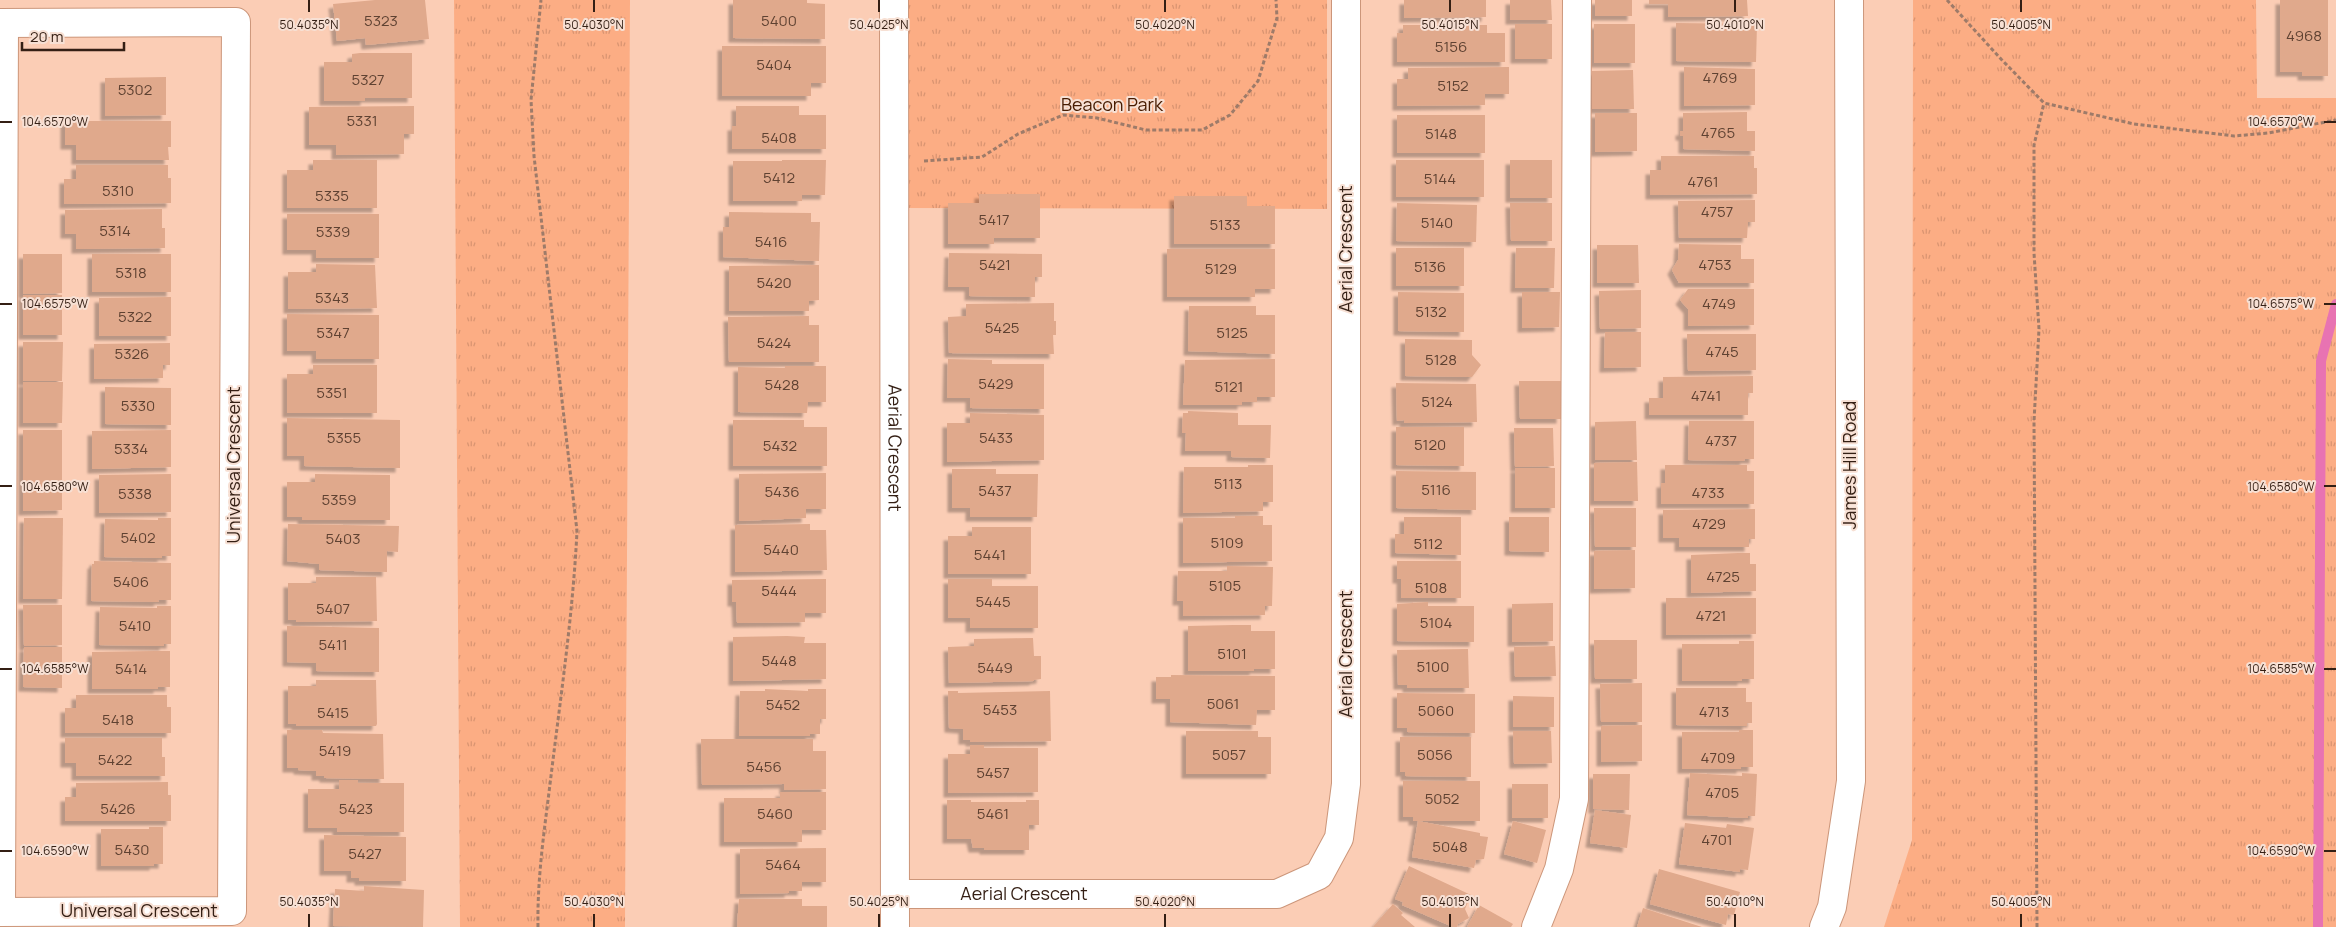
<svg xmlns="http://www.w3.org/2000/svg" width="2336" height="927" font-family="Manrope,sans-serif">
  <style>
    .grass { fill: url(#grass-tufts) }
    .lines { fill: none; stroke-linecap: round; stroke-linejoin: round }
    .stream { stroke: #e873b2; stroke-width: 10 }
    .building { fill: #e0a98c; filter: url(#shadow) }
    .minor-casing { stroke: #cc967a; stroke-width: 30 }
    .path { stroke: #9e7b69; stroke-width: 3; stroke-dasharray: 4 2.5; stroke-linecap: butt }
    .minor { stroke: #fff; stroke-width: 28 }
    .ticks { fill: none; stroke: #341f14; stroke-width: 2 }
    .labels { text-anchor: middle; stroke-width: 4; stroke-linejoin: round; paint-order: stroke }
    .number-label { font-size: 15px; fill: #5f4232 }
    .park-label { font-size: 18px; fill: #471b01; stroke: #f7e0d4 }
    .street-label { font-size: 18px; fill: #341f14; stroke: #f7e0d4 }
    .ticks-label { font-size: 12px; text-anchor: middle; fill: #341f14; stroke: #f7e0d4; stroke-width: 4; stroke-linejoin: round; paint-order: stroke }
  </style>
  <defs>
    <pattern id="grass-tufts" width="24" height="20" patternUnits="userSpaceOnUse" patternTransform="scale(1.25)"><rect width="24" height="20" fill="#fcad84"/><path d="M3 7l-1-3M5 7V3M7 7l1-3M15 17l-1-3M17 17v-4M19 17l1-3" fill="none" stroke="#d99471"/></pattern>
    <filter id="shadow"><feDropShadow dx="-4.5" dy="4.5" stdDeviation="1" flood-color="#0004"/></filter>
  </defs>
  <rect width="100%" height="100%" fill="#fbcdb5"/>
  <g class="grass">
    <polygon points="454,0 630,0 625,927 460,927"/>
    <polygon points="898,0 1327,0 1327,209 898,208"/>
    <polygon points="1913,0 2256,0 2257,98 2336,98 2336,927 1884,927 1912,840"/>
  </g>
  <g class="lines">
    <polyline class="stream" points="2318,927 2321,361 2336,304"/>
  </g>
  <g class="building">
    <polygon points="375,0 425,0 429,39 366,45 365,38 337,41 333,4"/>
    <polygon points="733,0 807,0 807,3 825,4 825,39 733,38"/>
    <polygon points="1404,0 1486,0 1486,17 1404,18"/>
    <polygon points="1510,0 1551,0 1552,20 1510,20"/>
    <rect x="1595" y="0" width="37" height="16"/>
    <polygon points="1649,0 1747,0 1748,16 1668,17 1668,4 1649,4"/>
    <polygon points="2280,0 2328,0 2328,76 2302,76 2302,72 2280,72"/>
    <polygon points="1676,23 1757,24 1756,62 1676,61"/>
    <rect x="1515" y="24" width="37" height="35"/>
    <rect x="1594" y="24" width="41" height="39"/>
    <polygon points="1403,25 1487,25 1487,33 1505,33 1505,62 1397,62 1397,33 1403,33"/>
    <polygon points="722,46 826,46 826,83 811,83 811,96 722,96"/>
    <polygon points="360,53 412,53 412,98 365,98 365,101 324,101 324,62 352,62 352,54"/>
    <polygon points="1509,67 1509,94 1485,94 1485,105 1397,106 1397,79 1408,79 1408,68"/>
    <polygon points="1684,67 1755,69 1755,105 1684,106"/>
    <polygon points="1633,70 1634,109 1592,109 1592,71"/>
    <polygon points="166,77 166,115 105,116 105,78"/>
    <polygon points="414,106 414,134 404,134 404,154 336,155 336,145 309,145 309,107"/>
    <polygon points="736,106 799,106 799,115 826,115 826,149 732,149 732,126 736,126"/>
    <polygon points="1747,112 1747,131 1755,131 1755,151 1683,149 1683,136 1680,136 1680,131 1683,131 1683,113"/>
    <polygon points="1595,113 1637,113 1637,151 1595,152"/>
    <rect x="1397" y="115" width="88" height="38"/>
    <polygon points="65,121 171,121 171,147 168,147 169,160 76,160 76,145 65,145"/>
    <polygon points="1661,156 1754,156 1754,168 1757,168 1757,194 1650,195 1650,170 1661,170"/>
    <polygon points="313,160 377,160 377,208 287,208 287,170 313,170"/>
    <polygon points="782,160 826,160 825,195 802,195 802,201 733,201 733,161 782,161"/>
    <rect x="1396" y="160" width="88" height="37"/>
    <rect x="1510" y="160" width="42" height="38"/>
    <polygon points="76,165 168,165 168,178 171,178 171,203 64,204 64,179 76,179"/>
    <polygon points="979,194 1040,194 1040,238 994,238 994,244 948,244 948,203 979,203"/>
    <polygon points="1174,196 1247,196 1247,206 1275,206 1275,244 1174,244"/>
    <polygon points="1755,200 1755,222 1748,222 1747,238 1679,238 1678,201"/>
    <polygon points="1397,203 1477,205 1476,242 1396,241"/>
    <polygon points="1510,203 1552,203 1552,241 1511,241"/>
    <polygon points="162,209 162,228 165,228 165,248 76,249 76,234 65,234 65,210"/>
    <polygon points="729,212 811,213 811,222 820,222 819,261 723,257 723,227 729,227"/>
    <polygon points="287,214 379,214 379,258 316,258 316,250 287,250"/>
    <polygon points="1679,244 1741,245 1741,259 1754,259 1754,283 1679,283 1672,270 1678,260"/>
    <polygon points="1597,245 1638,245 1639,283 1597,283"/>
    <rect x="1396" y="248" width="68" height="38"/>
    <polygon points="1516,248 1555,248 1554,288 1515,288"/>
    <polygon points="1167,249 1275,249 1275,289 1255,289 1255,297 1167,297"/>
    <polygon points="949,253 1042,254 1042,277 1035,277 1035,297 969,296 969,287 948,287"/>
    <polygon points="23,254 62,254 62,293 23,294"/>
    <rect x="92" y="254" width="79" height="38"/>
    <polygon points="316,264 375,265 377,308 288,309 288,272 316,272"/>
    <polygon points="819,265 819,300 809,301 809,311 729,311 729,266"/>
    <polygon points="1688,289 1754,289 1754,325 1688,326 1688,309 1680,300"/>
    <polygon points="1641,290 1641,328 1600,329 1599,291"/>
    <polygon points="1398,292 1464,293 1464,332 1398,331"/>
    <polygon points="1522,292 1560,292 1559,327 1522,328"/>
    <rect x="23" y="295" width="39" height="40"/>
    <polygon points="171,297 171,336 99,336 99,298"/>
    <polygon points="1054,303 1054,321 1056,321 1056,335 1053,335 1054,354 949,353 948,317 966,316 966,304"/>
    <polygon points="1189,306 1256,306 1256,315 1275,315 1275,354 1188,351"/>
    <polygon points="287,314 379,315 379,359 316,359 316,351 287,351"/>
    <polygon points="809,316 809,325 819,325 819,362 729,362 728,317"/>
    <polygon points="1605,332 1641,332 1641,367 1604,368"/>
    <polygon points="1687,334 1756,334 1756,370 1688,371"/>
    <polygon points="1405,339 1472,340 1472,355 1481,365 1472,377 1405,376"/>
    <polygon points="23,342 63,342 62,381 23,381"/>
    <polygon points="170,343 170,365 163,365 163,378 94,379 94,344"/>
    <polygon points="948,359 992,360 992,364 1044,364 1044,409 970,408 970,398 947,398"/>
    <polygon points="1275,359 1275,397 1257,397 1257,402 1242,402 1242,405 1183,405 1185,360"/>
    <polygon points="313,365 377,365 377,413 287,413 287,374 313,374"/>
    <polygon points="785,366 826,366 826,402 808,402 807,413 738,412 738,367 785,368"/>
    <polygon points="1753,376 1753,393 1748,393 1748,415 1649,415 1649,398 1663,398 1663,377"/>
    <polygon points="1519,381 1561,381 1561,419 1520,419"/>
    <polygon points="23,382 63,382 62,423 23,423"/>
    <polygon points="1396,383 1476,384 1477,422 1404,423 1404,420 1397,421"/>
    <polygon points="105,387 171,388 171,425 105,424"/>
    <polygon points="1188,411 1238,413 1238,425 1271,425 1270,458 1231,457 1231,451 1185,451 1186,433 1182,433 1183,413 1188,413"/>
    <polygon points="970,413 1044,415 1044,460 947,462 947,423 970,423"/>
    <polygon points="287,418 400,420 400,468 304,466 304,456 287,456"/>
    <polygon points="733,420 804,420 804,427 827,427 827,466 733,466"/>
    <polygon points="1636,421 1637,460 1595,460 1595,422"/>
    <polygon points="1689,421 1754,421 1754,459 1745,459 1744,461 1688,460"/>
    <polygon points="1396,427 1464,427 1464,466 1396,465"/>
    <polygon points="1514,428 1553,428 1554,466 1515,467"/>
    <polygon points="23,430 62,430 62,510 23,511"/>
    <polygon points="171,430 171,467 92,469 92,431"/>
    <polygon points="1637,462 1638,501 1594,501 1594,463"/>
    <polygon points="1248,465 1273,465 1273,502 1263,502 1263,511 1183,513 1184,467 1248,467"/>
    <polygon points="1665,465 1747,465 1747,471 1754,471 1754,504 1661,504 1661,483 1665,483"/>
    <rect x="1515" y="468" width="40" height="40"/>
    <polygon points="952,469 996,469 996,474 1038,474 1037,517 970,517 970,508 952,508"/>
    <polygon points="1396,471 1476,472 1476,510 1396,508"/>
    <polygon points="826,473 826,509 806,509 806,518 739,521 739,474"/>
    <polygon points="171,474 171,512 99,513 99,475"/>
    <polygon points="315,474 390,475 390,520 302,520 302,517 287,517 287,482 315,482"/>
    <polygon points="1594,508 1636,508 1636,547 1595,547"/>
    <polygon points="1755,509 1755,539 1749,539 1749,547 1679,547 1679,538 1663,538 1663,510"/>
    <polygon points="1235,516 1263,516 1263,525 1272,525 1272,561 1183,563 1183,518 1235,518"/>
    <polygon points="1404,517 1461,517 1461,555 1395,553 1395,534 1404,534"/>
    <polygon points="1509,517 1549,517 1549,552 1509,551"/>
    <polygon points="24,518 63,518 62,599 23,599"/>
    <polygon points="158,518 171,518 171,556 162,556 162,558 104,557 105,519 158,520"/>
    <polygon points="288,524 399,526 398,552 387,551 387,572 319,570 319,564 287,561"/>
    <polygon points="810,524 810,530 826,530 827,570 735,572 735,525"/>
    <polygon points="972,527 1031,527 1031,574 948,574 948,536 972,536"/>
    <polygon points="1635,550 1635,588 1594,589 1594,551"/>
    <polygon points="1738,553 1750,553 1750,564 1756,564 1756,591 1691,593 1691,555"/>
    <polygon points="94,561 171,563 171,600 158,600 159,602 91,601 92,564 94,564"/>
    <polygon points="1397,561 1461,561 1461,598 1401,598 1401,579 1397,579"/>
    <polygon points="1227,566 1273,567 1272,606 1265,606 1265,615 1183,616 1183,601 1177,601 1178,571 1227,571"/>
    <polygon points="316,577 376,577 377,621 296,622 296,620 288,620 288,583 316,583"/>
    <polygon points="826,579 826,613 805,613 805,622 737,623 736,602 732,602 732,580"/>
    <polygon points="948,579 992,579 992,586 1038,586 1038,628 970,628 970,618 948,618"/>
    <polygon points="1666,598 1756,598 1756,634 1666,635"/>
    <polygon points="1428,602 1428,606 1474,606 1474,642 1397,641 1397,604"/>
    <polygon points="1553,603 1553,641 1512,642 1512,604"/>
    <polygon points="23,605 62,605 62,645 24,646"/>
    <polygon points="157,606 171,606 171,644 164,644 164,646 99,645 100,607 157,608"/>
    <polygon points="1233,625 1251,625 1251,631 1275,631 1275,669 1254,669 1254,671 1188,671 1188,626"/>
    <polygon points="287,626 379,628 379,672 316,671 316,663 287,662"/>
    <polygon points="787,636 805,637 804,643 826,643 826,679 733,681 733,637"/>
    <polygon points="1033,638 1034,656 1041,656 1041,679 1034,680 1034,681 949,683 948,647 974,646 974,639"/>
    <polygon points="1594,640 1637,640 1637,679 1595,679"/>
    <polygon points="1739,641 1754,641 1754,679 1742,679 1742,681 1682,681 1682,644 1739,644"/>
    <polygon points="1555,646 1556,676 1515,677 1514,647"/>
    <polygon points="24,647 62,647 62,688 23,687"/>
    <polygon points="1468,649 1469,688 1407,688 1407,685 1398,685 1397,650"/>
    <polygon points="154,651 170,651 170,687 158,687 158,689 92,689 92,652"/>
    <polygon points="1171,675 1275,676 1275,710 1257,710 1256,725 1170,722 1170,699 1156,699 1156,677 1171,677"/>
    <polygon points="316,680 376,680 377,724 376,726 296,726 296,724 288,724 288,686 316,686"/>
    <polygon points="1642,683 1642,722 1601,722 1600,684"/>
    <polygon points="1676,688 1746,688 1746,702 1752,702 1752,723 1747,723 1747,726 1676,725"/>
    <polygon points="765,689 808,691 808,689 826,689 826,719 820,719 820,734 810,734 810,736 739,736 740,691 765,691"/>
    <polygon points="948,691 958,691 958,693 1050,691 1051,741 970,742 970,740 963,740 963,729 949,728"/>
    <polygon points="1397,693 1475,694 1475,733 1407,732 1407,728 1397,728"/>
    <polygon points="76,695 167,695 167,707 171,707 171,733 65,733 65,708 76,708"/>
    <polygon points="1513,696 1554,697 1554,727 1513,727"/>
    <polygon points="1642,725 1642,761 1601,762 1601,726"/>
    <polygon points="287,730 322,730 323,733 383,734 384,779 324,778 324,776 316,776 316,771 298,770 298,768 287,768"/>
    <polygon points="1739,730 1753,730 1753,767 1741,767 1741,769 1682,769 1682,732 1739,732"/>
    <polygon points="1186,731 1258,731 1258,737 1271,737 1271,774 1186,774"/>
    <polygon points="1513,731 1551,731 1552,763 1514,764"/>
    <polygon points="1400,737 1471,737 1471,777 1405,776 1405,772 1400,772"/>
    <polygon points="65,738 162,738 162,757 165,757 165,776 76,776 76,763 65,763"/>
    <polygon points="701,739 813,739 813,751 826,751 826,789 784,790 784,784 702,785"/>
    <polygon points="970,745 984,745 984,748 1038,748 1038,792 948,793 948,754 970,754"/>
    <polygon points="1690,773 1742,776 1742,773 1757,774 1755,816 1748,816 1748,818 1687,815"/>
    <polygon points="1593,774 1630,774 1629,810 1593,809"/>
    <polygon points="339,780 358,780 358,783 404,783 404,832 337,832 337,828 308,828 308,789 339,789"/>
    <polygon points="1403,781 1480,781 1480,821 1413,821 1413,817 1403,817"/>
    <polygon points="168,782 168,795 171,795 171,821 65,821 65,797 76,797 76,783"/>
    <rect x="1512" y="784" width="36" height="34"/>
    <polygon points="780,792 826,792 826,830 802,830 802,842 724,842 724,798 780,798"/>
    <polygon points="947,800 971,800 971,802 1026,802 1026,800 1039,800 1039,825 1029,825 1029,850 984,850 984,848 973,848 971,839 947,839"/>
    <polygon points="1595,810 1631,815 1627,848 1590,843"/>
    <polygon points="1418,821 1480,833 1480,836 1488,837 1484,859 1476,860 1474,868 1412,857"/>
    <polygon points="1513,821 1546,830 1537,863 1504,854"/>
    <polygon points="1685,823 1726,828 1727,824 1754,828 1748,870 1740,869 1740,872 1679,864"/>
    <polygon points="149,827 163,827 163,864 154,864 154,866 101,866 101,829 149,829"/>
    <polygon points="324,835 406,837 406,881 359,881 359,878 351,878 351,871 324,871"/>
    <polygon points="826,848 826,882 802,882 802,891 789,891 789,893 740,894 740,849"/>
    <polygon points="1409,866 1471,895 1465,909 1469,918 1458,924 1457,927 1453,927 1402,905 1403,902 1395,899"/>
    <polygon points="1659,869 1740,892 1734,915 1728,914 1726,925 1650,904"/>
    <polygon points="364,886 424,890 423,927 333,926 335,889 364,891"/>
    <polygon points="739,899 802,899 802,906 827,906 827,927 737,927"/>
    <polygon points="1393,904 1403,913 1401,915 1415,927 1373,927"/>
    <polygon points="1479,905 1513,924 1511,927 1467,927"/>
    <polygon points="1643,908 1702,927 1637,927"/>
  </g>
  <g class="lines">
    <g class="minor-casing">
      <g id="minor">
        <path id="s1" d="M894 0 895 927"/>
        <polyline points="0,23 236,22 232,911 0,912"/>
        <path id="s2" d="M895 894H1277L1319 875 1339 838 1346 784V0"/>
        <polyline points="1,912 4,23"/>
        <polyline points="1536,927 1559,869 1574,799 1577,0"/>
        <polyline points="1824,927 1832,907 1851,781 1849,0"/>
      </g>
    </g>
    <g class="path">
      <polyline points="1947,0 2001,59 2044,103 2134,124 2234,136 2268,133 2336,120"/>
      <polyline points="924,161 982,157 1018,134 1063,115 1097,118 1146,130 1202,130 1230,115 1258,81 1277,18 1276,0"/>
      <path d="M538 927C537 877 545 826 551 776 561 694 573 613 577 531L534 156 531 100 541 0"/>
      <polyline points="2037,927 2034,421 2039,329 2034,253 2034,145 2044,103"/>
    </g>
    <use href="#minor" class="minor"/>
  </g>
  <path class="ticks" d="M309 0V12M594 0V12M879 0V12M1165 0V12M1450 0V12M1735 0V12M2021 0V12M0 122H12M2324 122H2336M0 304H12M2324 304H2336M0 486H12M2324 486H2336M0 669H12M2324 669H2336M0 851H12M2324 851H2336M309 914V927M594 914V927M879 914V927M1165 914V927M1450 914V927M1735 914V927M2021 914V927"/>
  <g class="labels">
    <g class="number-label">
      <text x="381" y="26">5323</text>
      <text x="779" y="26">5400</text>
      <text x="2304" y="41">4968</text>
      <text x="1451" y="52">5156</text>
      <text x="774" y="70">5404</text>
      <text x="1720" y="83">4769</text>
      <text x="368" y="85">5327</text>
      <text x="1453" y="91">5152</text>
      <text x="135" y="95">5302</text>
      <text x="362" y="126">5331</text>
      <text x="1718" y="138">4765</text>
      <text x="1441" y="139">5148</text>
      <text x="779" y="143">5408</text>
      <text x="779" y="183">5412</text>
      <text x="1440" y="184">5144</text>
      <text x="1703" y="187">4761</text>
      <text x="118" y="196">5310</text>
      <text x="332" y="201">5335</text>
      <text x="1717" y="217">4757</text>
      <text x="994" y="225">5417</text>
      <text x="1437" y="228">5140</text>
      <text x="1225" y="230">5133</text>
      <text x="115" y="236">5314</text>
      <text x="333" y="237">5339</text>
      <text x="771" y="247">5416</text>
      <text x="995" y="270">5421</text>
      <text x="1715" y="270">4753</text>
      <text x="1430" y="272">5136</text>
      <text x="1221" y="274">5129</text>
      <text x="131" y="278">5318</text>
      <text x="774" y="288">5420</text>
      <text x="332" y="303">5343</text>
      <text x="1719" y="309">4749</text>
      <text x="1431" y="317">5132</text>
      <text x="135" y="322">5322</text>
      <text x="1002" y="333">5425</text>
      <text x="333" y="338">5347</text>
      <text x="1232" y="338">5125</text>
      <text x="774" y="348">5424</text>
      <text x="1722" y="357">4745</text>
      <text x="132" y="359">5326</text>
      <text x="1441" y="365">5128</text>
      <text x="996" y="389">5429</text>
      <text x="782" y="390">5428</text>
      <text x="1229" y="392">5121</text>
      <text x="332" y="398">5351</text>
      <text x="1706" y="401">4741</text>
      <text x="1437" y="407">5124</text>
      <text x="138" y="411">5330</text>
      <text x="344" y="443">5355</text>
      <text x="996" y="443">5433</text>
      <text x="1721" y="446">4737</text>
      <text x="1430" y="450">5120</text>
      <text x="780" y="451">5432</text>
      <text x="131" y="454">5334</text>
      <text x="1228" y="489">5113</text>
      <text x="1436" y="495">5116</text>
      <text x="995" y="496">5437</text>
      <text x="782" y="497">5436</text>
      <text x="1708" y="498">4733</text>
      <text x="135" y="499">5338</text>
      <text x="339" y="505">5359</text>
      <text x="1709" y="529">4729</text>
      <text x="138" y="543">5402</text>
      <text x="343" y="544">5403</text>
      <text x="1227" y="548">5109</text>
      <text x="1428" y="549">5112</text>
      <text x="781" y="555">5440</text>
      <text x="990" y="560">5441</text>
      <text x="1723" y="582">4725</text>
      <text x="131" y="587">5406</text>
      <text x="1225" y="591">5105</text>
      <text x="1431" y="593">5108</text>
      <text x="779" y="596">5444</text>
      <text x="993" y="607">5445</text>
      <text x="333" y="614">5407</text>
      <text x="1711" y="621">4721</text>
      <text x="1436" y="628">5104</text>
      <text x="135" y="631">5410</text>
      <text x="333" y="650">5411</text>
      <text x="1232" y="659">5101</text>
      <text x="779" y="666">5448</text>
      <text x="1433" y="672">5100</text>
      <text x="995" y="673">5449</text>
      <text x="131" y="674">5414</text>
      <text x="1223" y="709">5061</text>
      <text x="783" y="710">5452</text>
      <text x="1000" y="715">5453</text>
      <text x="1436" y="716">5060</text>
      <text x="1714" y="717">4713</text>
      <text x="333" y="718">5415</text>
      <text x="118" y="725">5418</text>
      <text x="335" y="756">5419</text>
      <text x="1229" y="760">5057</text>
      <text x="1435" y="760">5056</text>
      <text x="1718" y="763">4709</text>
      <text x="115" y="765">5422</text>
      <text x="764" y="772">5456</text>
      <text x="993" y="778">5457</text>
      <text x="1722" y="798">4705</text>
      <text x="1442" y="804">5052</text>
      <text x="118" y="814">5426</text>
      <text x="356" y="814">5423</text>
      <text x="775" y="819">5460</text>
      <text x="993" y="819">5461</text>
      <text x="1717" y="845">4701</text>
      <text x="1450" y="852">5048</text>
      <text x="132" y="855">5430</text>
      <text x="365" y="859">5427</text>
      <text x="783" y="870">5464</text>
    </g>
    <g class="park-label">
      <text x="1112" y="111">Beacon Park</text>
    </g>
    <g class="street-label">
      <text transform="translate(1346 249) rotate(-90)" y="6">Aerial Crescent</text>
      <text dy="6" stroke="none"><textPath href="#s1" startOffset="448">Aerial Crescent</textPath></text>
      <text transform="translate(234 465) rotate(-90)" y="6">Universal Crescent</text>
      <text transform="translate(1850 465) rotate(-90)" y="6">James Hill Road</text>
      <text transform="translate(1346 654) rotate(-90)" y="6">Aerial Crescent</text>
      <text dy="6" stroke="none"><textPath href="#s2" startOffset="129">Aerial Crescent</textPath></text>
      <text x="139" y="917">Universal Crescent</text>
    </g>
  </g>
  <g class="ticks-label">
    <text x="309" y="29">50.4035°N</text>
    <text x="594" y="29">50.4030°N</text>
    <text x="879" y="29">50.4025°N</text>
    <text x="1165" y="29">50.4020°N</text>
    <text x="1450" y="29">50.4015°N</text>
    <text x="1735" y="29">50.4010°N</text>
    <text x="2021" y="29">50.4005°N</text>
    <text x="2281" y="126">104.6570°W</text>
    <text x="55" y="126">104.6570°W</text>
    <text x="2281" y="308">104.6575°W</text>
    <text x="55" y="308">104.6575°W</text>
    <text x="2281" y="491">104.6580°W</text>
    <text x="55" y="491">104.6580°W</text>
    <text x="2281" y="673">104.6585°W</text>
    <text x="55" y="673">104.6585°W</text>
    <text x="2281" y="855">104.6590°W</text>
    <text x="55" y="855">104.6590°W</text>
    <text x="309" y="906">50.4035°N</text>
    <text x="594" y="906">50.4030°N</text>
    <text x="879" y="906">50.4025°N</text>
    <text x="1165" y="906">50.4020°N</text>
    <text x="1450" y="906">50.4015°N</text>
    <text x="1735" y="906">50.4010°N</text>
    <text x="2021" y="906">50.4005°N</text>
  </g>
  <path d="M22 42v8h102v-8" fill="none" stroke="#341f14" stroke-width="2.5"/>
  <text x="30" y="42" font-size="15" fill="#341f14" stroke="#f7e0d4" stroke-width="4" paint-order="stroke">20 m</text>
</svg>
